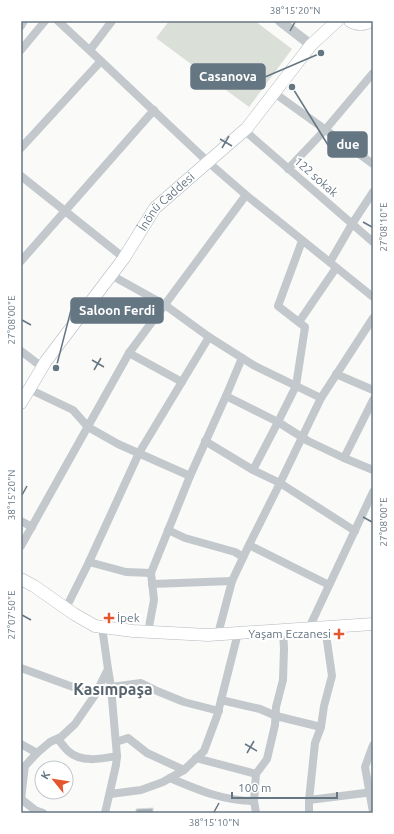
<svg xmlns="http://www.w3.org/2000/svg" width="394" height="834" font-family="Ubuntu,sans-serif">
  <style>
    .green { fill: #dadfd7 }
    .building { fill: #aab3b9; stroke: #dcdcda }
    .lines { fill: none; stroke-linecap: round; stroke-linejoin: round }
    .secondary-casing { stroke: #b3babf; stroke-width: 13 }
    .minor { stroke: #c3c8cc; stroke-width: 8 }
    .tertiary { stroke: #c3c8cc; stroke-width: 10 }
    .secondary { stroke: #fff; stroke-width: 12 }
    .ticks { fill: none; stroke: #657683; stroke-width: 1.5 }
    .poi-dot { fill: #e4572e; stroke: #fff; stroke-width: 1.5 }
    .labels { text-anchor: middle; stroke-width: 4; stroke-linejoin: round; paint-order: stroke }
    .street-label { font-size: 12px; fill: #657683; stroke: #fff }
    .poi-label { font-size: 12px; fill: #657683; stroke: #fff; text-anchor: start }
    .district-label { font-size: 16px; font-weight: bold; fill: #57646e; stroke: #fff }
    .leader { fill: none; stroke: #657683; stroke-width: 1.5 }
    .callout-dot { fill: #657683; stroke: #fff; stroke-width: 1.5 }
    .callout { fill: #657683; stroke: #657683; stroke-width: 1.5 }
    .callout-label { font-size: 13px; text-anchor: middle; font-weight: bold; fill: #fff }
    .neatline { fill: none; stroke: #657683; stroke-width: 1.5 }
    .ticks-label { font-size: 10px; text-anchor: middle; fill: #657683 }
  </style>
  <rect width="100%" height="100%" fill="#fafaf8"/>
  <polygon class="green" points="169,21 255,21 292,49 249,107 156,38"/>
  <polygon class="building" points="153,808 153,813 136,813 136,809"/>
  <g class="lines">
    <g class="secondary-casing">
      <g id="secondary">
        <path d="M350 21C357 25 364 25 371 21"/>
        <path id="s1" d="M21 403 46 361 124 258 155 208 247 128 311 45 337 21"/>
        <polyline points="21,579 34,586 74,614 95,626 133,631 208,635 373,624"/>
      </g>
    </g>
    <g class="minor">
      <polyline points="58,21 101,61"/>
      <polyline points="21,26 24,21"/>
      <polyline points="21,50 45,21"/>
      <polyline points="90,50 112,21"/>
      <polyline points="273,92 373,164"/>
      <polyline points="244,130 373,242"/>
      <polyline points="21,148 101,61 208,162 246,195 129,353 21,546"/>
      <polyline points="288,169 325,130 373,73"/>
      <polyline points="21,176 65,211 21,261"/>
      <polyline points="246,195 373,297"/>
      <polyline points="302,241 278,306 305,327 296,386 278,422 308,441 344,458 373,400"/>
      <polyline points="124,258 65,211 154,110"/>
      <polyline points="330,262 352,224 373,192"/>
      <polyline points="111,275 165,305 209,337 255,366 321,398 373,318"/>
      <polyline points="299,322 336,268"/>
      <polyline points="21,351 42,367"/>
      <polyline points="129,353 182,382"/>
      <polyline points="242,358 226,396 278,422 253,470 280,483 249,545"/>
      <polyline points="336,374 373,390"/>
      <polyline points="29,389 73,410 88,427 118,444 190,476 226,396"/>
      <polyline points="321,398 280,483 355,531"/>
      <polyline points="205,441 253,470"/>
      <polyline points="344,458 373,470"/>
      <polyline points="21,521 32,527"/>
      <polyline points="168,530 185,538 235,552 243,557"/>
      <polyline points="151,573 126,572 89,562 139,453 209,337"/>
      <polyline points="152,584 232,581"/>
      <polyline points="66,608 89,562"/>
      <polyline points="309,628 373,492"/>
      <polyline points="148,632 154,600 151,573 190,476"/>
      <polyline points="218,634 232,581 249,545 329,585"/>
      <polyline points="21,668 95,695"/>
      <polyline points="111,687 141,683 157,691 184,702 219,711"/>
      <polyline points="221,700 260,709 276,716 321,727"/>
      <path d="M58 739C61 743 64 747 68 751 81 763 101 759 117 756L111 687 108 669"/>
      <polyline points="116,742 128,738 147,753 184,770"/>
      <polyline points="21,744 37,753"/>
      <polyline points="373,745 365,767 373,812"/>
      <polyline points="196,758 256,774"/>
      <polyline points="21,773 24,773 21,800"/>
      <polyline points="24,773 25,766 37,753 50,742 61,737 75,724 95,695 108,669 102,627"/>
      <path d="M170 778C198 790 224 801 254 801"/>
      <polyline points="110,794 141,790 163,782 184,770 204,751 217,716 238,633"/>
      <polyline points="21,799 35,810 43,813"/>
      <polyline points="309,800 373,792"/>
      <polyline points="105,813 116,765 117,756"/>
      <polyline points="256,813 254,801 256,774 267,759 275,725 276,707 283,680 284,649 283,630"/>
      <polyline points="309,813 309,800 315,743 321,727 324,706 332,676 325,627"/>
    </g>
    <polyline class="tertiary" points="280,21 311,45"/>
    <use href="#secondary" class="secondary"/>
  </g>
  <path class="ticks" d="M290 31 295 22M220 139 232 146M222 148 229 136M363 222 372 227M22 320 31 325M92 360 104 367M94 370 101 358M22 495 27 486M363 517 372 522M22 615 31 620M245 744 257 751M247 753 254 741M214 812 219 803"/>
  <g class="poi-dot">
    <path d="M107 612h4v4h4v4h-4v4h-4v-4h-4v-4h4z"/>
    <path d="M337 628h4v4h4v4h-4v4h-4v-4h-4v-4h4z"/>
  </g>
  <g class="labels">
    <g class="street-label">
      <text transform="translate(316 177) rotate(41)" y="4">122 sokak</text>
      <text dy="4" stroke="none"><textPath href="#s1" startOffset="249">İnönü Caddesi</textPath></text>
    </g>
    <g class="poi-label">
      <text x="117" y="622">İpek</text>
      <text x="331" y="638" text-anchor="end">Yaşam Eczanesi</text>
    </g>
    <g class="district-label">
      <text x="113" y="695">Kasımpaşa</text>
    </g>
  </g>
  <path class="leader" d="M321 53L265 77M292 87L328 145M56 368L71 310"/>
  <g class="callout-dot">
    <circle cx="321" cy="53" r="4"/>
    <circle cx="292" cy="87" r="4"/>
    <circle cx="56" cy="368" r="4"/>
  </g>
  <g class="callout">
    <rect x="191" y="64" width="74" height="25" rx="4"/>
    <rect x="328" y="132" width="39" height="25" rx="4"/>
    <rect x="71" y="298" width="92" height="25" rx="4"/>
  </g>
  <g class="callout-label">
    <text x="228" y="81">Casanova</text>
    <text x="348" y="149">due</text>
    <text x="117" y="315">Saloon Ferdi</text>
  </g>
  <rect width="394" height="834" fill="none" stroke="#ffffff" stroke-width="44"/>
  <g transform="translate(54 780) rotate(300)"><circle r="19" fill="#ffffff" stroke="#c1c8cd"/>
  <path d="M0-3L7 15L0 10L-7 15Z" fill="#e4572e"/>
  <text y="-6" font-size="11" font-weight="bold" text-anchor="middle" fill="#657683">K</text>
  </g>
  <path d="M232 792v6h105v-6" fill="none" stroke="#657683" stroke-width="2"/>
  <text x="238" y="792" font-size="12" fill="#657683" stroke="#ffffff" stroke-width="3" paint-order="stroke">100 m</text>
  <rect x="22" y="22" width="350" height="790" class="neatline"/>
  <g class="ticks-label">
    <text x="295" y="14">38°15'20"N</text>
    <text transform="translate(383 227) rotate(-90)" y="4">27°08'10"E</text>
    <text transform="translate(11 320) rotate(-90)" y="4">27°08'00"E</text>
    <text transform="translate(11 495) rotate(-90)" y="4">38°15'20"N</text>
    <text transform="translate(383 522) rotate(-90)" y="4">27°08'00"E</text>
    <text transform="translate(11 615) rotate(-90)" y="4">27°07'50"E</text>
    <text x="214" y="826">38°15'10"N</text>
  </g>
</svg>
